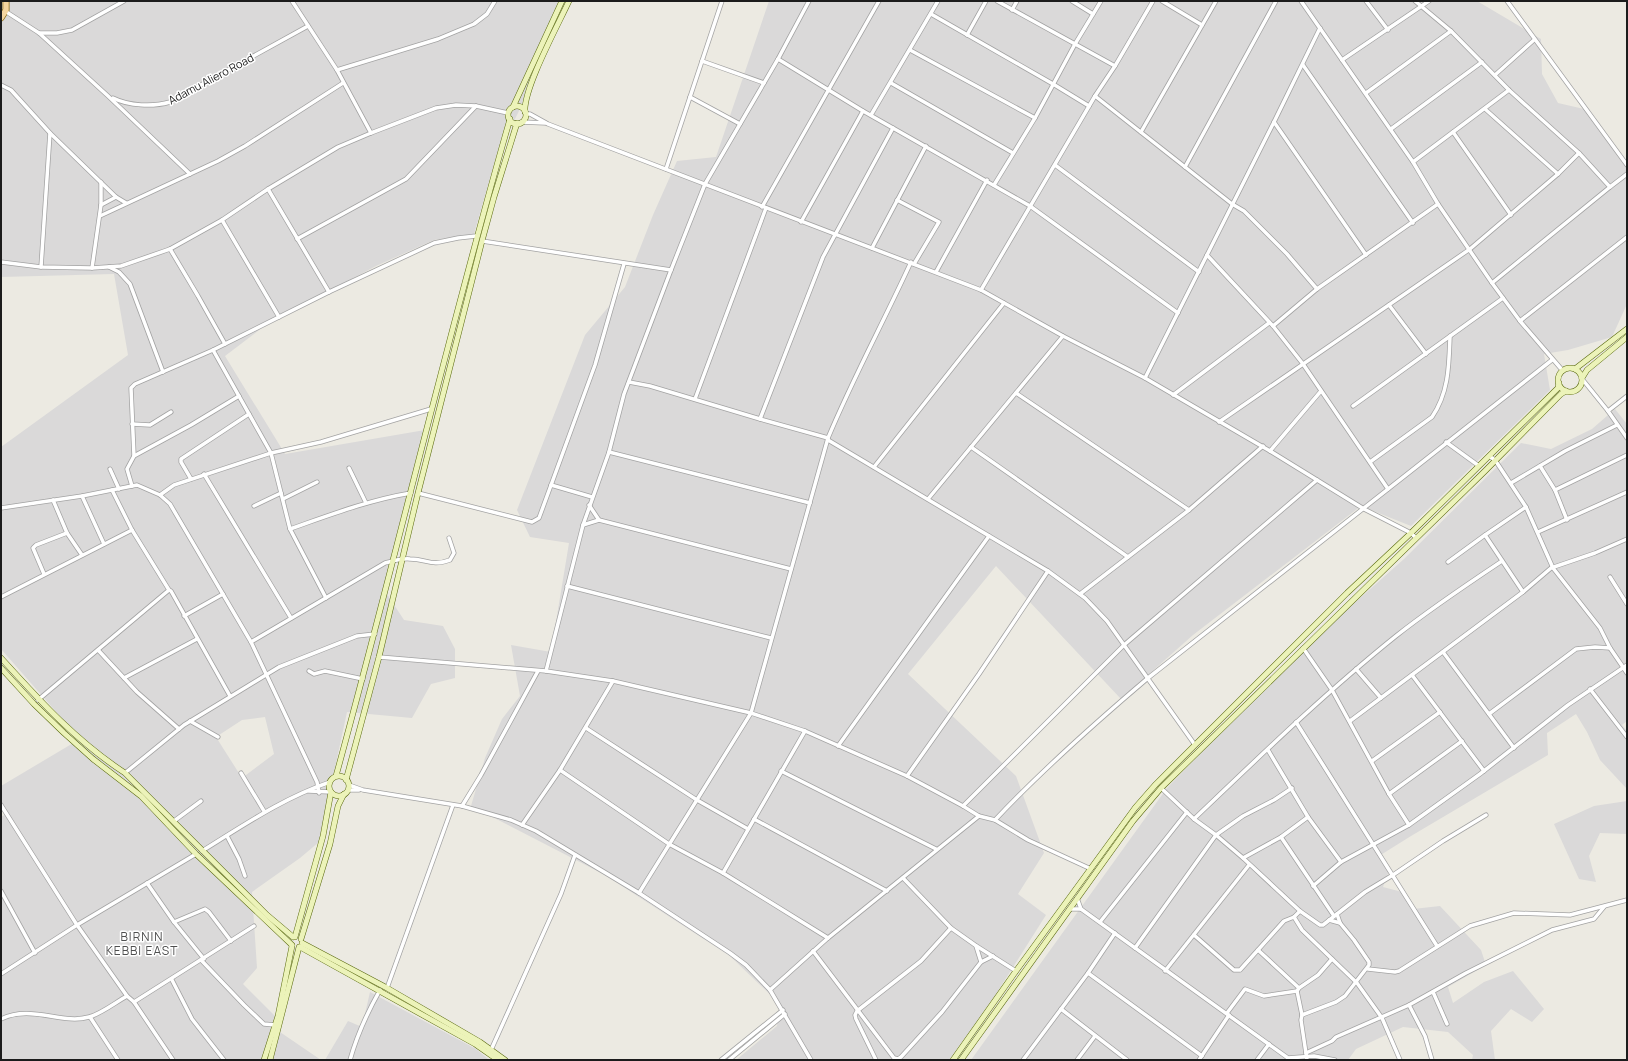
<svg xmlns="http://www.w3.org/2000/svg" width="1628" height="1061" font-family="Manrope,sans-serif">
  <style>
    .residential { fill: #dad9d9; fill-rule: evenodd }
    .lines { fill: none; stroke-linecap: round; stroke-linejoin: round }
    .street-casing { stroke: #a3a3a3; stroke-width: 5 }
    .secondary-casing { stroke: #58680d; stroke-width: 6 }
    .primary-casing { stroke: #87670c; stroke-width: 7 }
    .street { stroke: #fff; stroke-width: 3.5 }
    .secondary { stroke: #ecf3b9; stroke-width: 5 }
    .primary { stroke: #f4d5a0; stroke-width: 5.5 }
    .labels { text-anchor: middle; stroke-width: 3; stroke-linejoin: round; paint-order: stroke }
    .street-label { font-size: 11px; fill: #1c1c1c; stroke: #fff }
    .neighbourhood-label { font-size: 12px; letter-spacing: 1px; fill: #4f4f4f; stroke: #fff }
  </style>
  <rect width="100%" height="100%" fill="#eceae2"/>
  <g class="residential">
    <path d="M1 1H566L518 113 497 154 474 234 434 240 376 266 267 324 225 356 285 454 425 430 385 591 404 620 443 626 455 649V678L431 684 412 718 347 712 319 842 300 858 252 892 257 968 243 984 279 1020 277 1030 321 1060H1V817L6 814 1 806V786L80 739 1 649V447L128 355 114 274 1 277ZM265 717 274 754 242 778 216 737 242 720Z"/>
    <polygon points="769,1 1477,1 1541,39 1542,74 1558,103 1584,109 1627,169 1627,304 1612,337 1568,350 1544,354 1550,390 1411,526 1361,506 1193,635 1121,699 996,566 908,674 1016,776 1044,853 1018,894 1046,915 996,994 949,1060 736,1060 777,1026 780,1004 730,956 605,875 471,806 485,758 502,719 520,696 511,645 551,652 569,543 530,537 517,510 585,335 625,287 653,215 677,161 716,157"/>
    <polygon points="1615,409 1627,424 1627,721 1622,725 1627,731 1627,789 1600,760 1587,732 1576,714 1547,733 1548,755 1411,836 1379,856 1390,868 1383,887 1402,892 1413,909 1440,906 1481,950 1486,965 1448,987 1453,1003 1484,982 1513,971 1544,1009 1532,1022 1511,1009 1491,1031 1495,1060 1472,1060 1473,1055 1448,1032 1403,1027 1356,1049 1348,1060 971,1060 1167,788 1303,649 1404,559 1521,443 1551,449 1592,429"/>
    <polygon points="1627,801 1627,834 1600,833 1589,856 1596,882 1579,879 1554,824 1594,806"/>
    <polygon points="370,992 476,1049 489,1060 325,1060 348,1021 362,1027"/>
  </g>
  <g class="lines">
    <g class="street-casing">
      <g id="street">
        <polyline points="292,1 337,70 371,133"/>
        <polyline points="997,1 1115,66"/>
        <polyline points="1072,1 1093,14"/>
        <polyline points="1162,1 1202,25"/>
        <polyline points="1301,1 1413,162 1438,204 1492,283 1520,321 1563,371"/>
        <polyline points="1366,1 1388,30"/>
        <polyline points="1415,1 1451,31 1509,90 1579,153 1610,187 1492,283"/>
        <polyline points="1507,1 1627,165"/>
        <polyline points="1012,10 1017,1"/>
        <polyline points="5,11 39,33 108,96 190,174"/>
        <polyline points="931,14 1053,84 1089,106"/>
        <polyline points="39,33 57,33 72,30 124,1"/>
        <polyline points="967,35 986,1"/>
        <polyline points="910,50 1035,118"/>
        <polyline points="778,59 863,111 1030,206 1178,313"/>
        <polyline points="1342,60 1429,1"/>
        <polyline points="702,61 764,83"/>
        <polyline points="1303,65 1413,223"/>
        <polyline points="337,70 438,39 474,24 487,14 495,1"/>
        <polyline points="1495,75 1534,40"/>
        <polyline points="891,83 1013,153"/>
        <polyline points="1,85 11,90 50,133 116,197 126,203"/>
        <polyline points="1366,93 1451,31"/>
        <polyline points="1095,96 1232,204 1244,211 1287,254 1317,289"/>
        <polyline points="690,97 740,124"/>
        <path d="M113 98C129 106 153 107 170 102L308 26"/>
        <polyline points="1485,109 1558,174"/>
        <polyline points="526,114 530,114 548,124 981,290 1063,336 1145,378 1270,451 1364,509 1411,533 1416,538"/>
        <polyline points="871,115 938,1"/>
        <polyline points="521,122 545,123"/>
        <polyline points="1274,122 1366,255"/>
        <polyline points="1391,129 1482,62"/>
        <polyline points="1141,132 1216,1"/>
        <polyline points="1453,132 1511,215"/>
        <polyline points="1413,162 1509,90"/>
        <polyline points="1055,165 1199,272"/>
        <polyline points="1185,167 1276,1"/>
        <polyline points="666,169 722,1"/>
        <polyline points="994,185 1035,118 1075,44 1101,1"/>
        <polyline points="1610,187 1627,174"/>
        <polyline points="268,189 329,292"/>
        <polyline points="897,200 939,222 914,264"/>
        <polyline points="101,205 116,197"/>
        <polyline points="762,207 879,1"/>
        <polyline points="100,216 218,161 245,146 343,83"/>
        <polyline points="222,220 279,317"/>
        <polyline points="801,222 863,111"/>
        <polyline points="297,239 406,179 476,106"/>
        <polyline points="482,241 671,270"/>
        <polyline points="872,248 926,146"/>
        <polyline points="170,249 198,296 225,344"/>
        <polyline points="1207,255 1273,326 1303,364 1388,489"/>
        <polyline points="1,262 41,267 92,268 121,266 170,249 222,220 268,189 338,147 371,133 436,108 456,105 476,106 508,113"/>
        <polyline points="41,267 50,133"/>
        <polyline points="109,267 119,272 130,284 163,372"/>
        <polyline points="92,268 101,205 101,182"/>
        <polyline points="936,272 987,180"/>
        <polyline points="981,290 1095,96 1115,66 1153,1"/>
        <polyline points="1389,305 1426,354"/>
        <polyline points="1520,321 1627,237"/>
        <polyline points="1273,326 1317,289 1438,204"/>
        <polyline points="213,350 271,453 290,529 326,598"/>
        <polyline points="1145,378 1274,122 1320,28"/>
        <polyline points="1583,380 1608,411"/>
        <polyline points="629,382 650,386 760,419 828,438"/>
        <polyline points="1016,393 1189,510"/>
        <polyline points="1173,395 1269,323"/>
        <polyline points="1627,396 1608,411 1627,438"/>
        <polyline points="695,399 766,208"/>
        <polyline points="1353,406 1503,298"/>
        <polyline points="760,419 823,257 893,128"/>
        <polyline points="1219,422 1470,249 1558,174 1579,153"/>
        <polyline points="132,424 150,425 171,412"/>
        <polyline points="828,440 1048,571 1085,598 1107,621 1195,745"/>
        <polyline points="1446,442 1479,466"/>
        <polyline points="971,447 1128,557"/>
        <polyline points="1270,451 1321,391"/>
        <polyline points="609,452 810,503"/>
        <polyline points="134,456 131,388 135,384 213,350 329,292 434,243 458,238 476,236"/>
        <polyline points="1489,456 1495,460 1526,507 1553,568 1600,628 1610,648 1627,673"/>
        <path d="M1370 462 1432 417C1449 392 1449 365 1450 336"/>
        <polyline points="1540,466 1555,490 1567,520"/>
        <polyline points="874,467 1004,303"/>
        <polyline points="349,468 366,503"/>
        <polyline points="110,469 119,489"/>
        <polyline points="204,474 291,618"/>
        <polyline points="191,479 181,462 181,459 249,414"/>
        <polyline points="1511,483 1565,451 1617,425"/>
        <polyline points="551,485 592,497"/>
        <polyline points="132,486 127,469 134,456 191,425 239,396"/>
        <polyline points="112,490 132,530 169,590 171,591 230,696"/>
        <polyline points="1555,490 1627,455"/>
        <polyline points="418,493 532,522 539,518 595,365 624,264"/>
        <polyline points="160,495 174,485 271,453 321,442 431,409"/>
        <polyline points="82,496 104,544"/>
        <polyline points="283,499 317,482"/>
        <polyline points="928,499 1063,336"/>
        <polyline points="53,500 67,533 82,555"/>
        <polyline points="589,505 599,520"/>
        <polyline points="254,506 281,493"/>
        <polyline points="1,508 82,496 137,485 160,495 170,504 251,642 317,782 319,793"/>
        <polyline points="583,525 599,520 791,569"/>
        <path d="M290 529C330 515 369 500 411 493"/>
        <polyline points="1538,532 1627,492"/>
        <polyline points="1485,535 1523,592"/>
        <polyline points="1448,562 1485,535 1526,507"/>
        <polyline points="44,574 33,548 36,545 67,533"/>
        <polyline points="1610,577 1627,604"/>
        <polyline points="567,586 771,638"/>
        <polyline points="1080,594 1189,510 1263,446"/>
        <polyline points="1,597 132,530"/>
        <polyline points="184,616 223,594"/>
        <path d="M251 642 385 563C393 561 402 558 410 559 427 559 431 567 450 560L454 553 449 538"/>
        <polyline points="1303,648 1332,690 1389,794 1409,825"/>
        <polyline points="98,650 137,692 179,729"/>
        <polyline points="1443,652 1514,748"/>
        <polyline points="379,657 546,671 613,681 751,713 805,731 907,776 963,806 979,816 995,820 1028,840 1091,869"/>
        <polyline points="1356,669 1381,698"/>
        <polyline points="309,671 314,674 325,671 363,679"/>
        <polyline points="546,671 583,525 609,452 624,394 671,270 705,184 778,59 809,1"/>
        <polyline points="1412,675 1484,771"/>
        <polyline points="124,678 197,639"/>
        <polyline points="1590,689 1627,737"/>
        <polyline points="38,700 169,590"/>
        <polyline points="1489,714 1576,649 1595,647 1610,648"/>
        <polyline points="190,721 218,737"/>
        <polyline points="1350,721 1523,592 1551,568 1595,553 1627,539"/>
        <polyline points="1296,722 1437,946"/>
        <polyline points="586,728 697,800 748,829"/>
        <polyline points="838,746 989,536"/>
        <polyline points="1268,750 1308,817 1341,862"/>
        <polyline points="1372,761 1440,712"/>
        <polyline points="560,770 669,844 723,873 828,938"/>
        <polyline points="781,771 936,849"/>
        <polyline points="125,773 184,725 279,667 357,636 375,634"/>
        <polyline points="241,773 264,811"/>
        <polyline points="907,776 979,674 1048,571"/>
        <polyline points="349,785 363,790 462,806 511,820 536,831 639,893 730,953 746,965 770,990 811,1060"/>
        <polyline points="1161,788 1194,819 1216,835 1243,858 1300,911 1320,925 1323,925 1365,892 1393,875 1443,841 1486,815"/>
        <polyline points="348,790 359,790"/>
        <polyline points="309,791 331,792"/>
        <polyline points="1389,794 1462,741"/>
        <polyline points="1,805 77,925 127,996 134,1002 173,1060"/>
        <polyline points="462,806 481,775 538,671"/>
        <polyline points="963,806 1124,645 1317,480"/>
        <polyline points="754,819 887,891"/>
        <path d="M1194 819C1260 756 1325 693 1396 636 1430 609 1466 585 1502 561"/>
        <path d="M995 820C1043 769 1095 723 1148 678L1552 360"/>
        <polyline points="174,821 201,801"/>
        <polyline points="522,825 560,770 613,681"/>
        <polyline points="227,836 239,859 245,876"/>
        <polyline points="1281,837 1334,916"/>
        <path d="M202 851C244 825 283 798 330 782"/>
        <polyline points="1243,858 1281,837 1308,817"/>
        <polyline points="723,873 805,731"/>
        <polyline points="903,878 951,928 975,945 1016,971"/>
        <polyline points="147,883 174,922 204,959"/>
        <polyline points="1313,886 1341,862 1409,825 1480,774 1568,705 1627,665"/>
        <polyline points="1,891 35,953"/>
        <path d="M639 893 751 713 828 438C853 378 884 321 911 262"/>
        <polyline points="1077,898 1081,909 1288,1058 1314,1056 1335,1060"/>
        <polyline points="1069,909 1081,909"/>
        <polyline points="1294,917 1302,930 1357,983 1382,1018 1400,1060"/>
        <polyline points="1329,920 1340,923"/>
        <polyline points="174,922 205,909 209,912 231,941"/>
        <polyline points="1100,922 1187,812"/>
        <polyline points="1194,935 1234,970 1240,970 1284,921 1294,917 1300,911"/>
        <polyline points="976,946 981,962"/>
        <polyline points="1135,948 1216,835 1243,816 1274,800 1292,788"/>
        <polyline points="1258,950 1299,988"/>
        <polyline points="813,951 894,1058 898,1059 901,1057 942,1012 981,962 993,956"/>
        <polyline points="201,960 244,1005 264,1024 275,1025"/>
        <polyline points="1368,969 1395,972 1399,971 1470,926 1514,913 1570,915 1627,900"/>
        <polyline points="1165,971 1249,865"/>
        <polyline points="1088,973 1202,1056"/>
        <polyline points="1,974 77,925 196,854"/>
        <polyline points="172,980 192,1019 224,1060"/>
        <polyline points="387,988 453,805"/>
        <polyline points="770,990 828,938 979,816"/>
        <polyline points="1297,991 1302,1015 1301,1020 1307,1060"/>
        <polyline points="1433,992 1447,1024"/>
        <polyline points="134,1002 254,926"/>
        <polyline points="1409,1005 1425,1036 1432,1060"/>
        <polyline points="1061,1009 1127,1060"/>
        <polyline points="1227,1013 1245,989 1264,996 1297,991 1299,988 1318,975 1332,959"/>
        <polyline points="1302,1015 1336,1002 1345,996 1369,965 1369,962 1354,940 1340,923 1337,914"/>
        <polyline points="90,1017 118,1060"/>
        <path d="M1 1019C31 1004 62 1025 89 1017 101 1014 116 1002 127 996"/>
        <polyline points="491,1050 561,894 575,855"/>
        <polyline points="1306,1053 1332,1041 1336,1037 1409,1005 1466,973 1552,930 1594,919 1604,907"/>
        <path d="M350 1060C357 1035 367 1013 380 990"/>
        <polyline points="721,1060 783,1010"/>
        <polyline points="729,1060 785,1014"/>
        <polyline points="876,1060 856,1019 855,1015 857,1011 921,961 951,928"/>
        <polyline points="1023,1060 1088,973 1115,933"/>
        <polyline points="1077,1060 1095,1036"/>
        <polyline points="1199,1060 1229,1015"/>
        <polyline points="1257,1060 1269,1044"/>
      </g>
    </g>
    <g class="secondary-casing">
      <g id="secondary">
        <circle cx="517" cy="115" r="9"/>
        <polyline points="513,107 562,1"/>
        <path d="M525 112C523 89 558 25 569 1"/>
        <circle cx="1570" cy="380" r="12"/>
        <polyline points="1575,369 1627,329"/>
        <polyline points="1582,378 1587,370 1627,337"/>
        <path d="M1 658C40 701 76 741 125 773L267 915 293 937"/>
        <polyline points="1,668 34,704 64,733 93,759 141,796 196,854 292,945"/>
        <path d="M336 776C396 558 447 337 510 119"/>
        <circle cx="339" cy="786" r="10"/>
        <polyline points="346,780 379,657 418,493 482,241 494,197 517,123"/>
        <polyline points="295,937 323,836 331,792"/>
        <polyline points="301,939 330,844 338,806 344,794"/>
        <polyline points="302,943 387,988 480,1042 505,1060"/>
        <polyline points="300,947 475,1044 498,1060"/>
        <polyline points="264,1060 278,1016 292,946"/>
        <polyline points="270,1060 299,947"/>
        <polyline points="953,1060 1016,971 1135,808 1156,784 1347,593 1411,533 1558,388 1559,383"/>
        <polyline points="961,1060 1133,821 1161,788 1485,471 1561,394 1566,391"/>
      </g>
    </g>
    <g class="primary-casing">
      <polyline id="primary" points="1,18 6,10 6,1"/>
    </g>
    <use href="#street" class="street"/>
    <use href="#secondary" class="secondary"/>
    <use href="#primary" class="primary"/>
  </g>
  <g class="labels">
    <g class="street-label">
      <text transform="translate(211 79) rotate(-28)" y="4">Adamu Aliero Road</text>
    </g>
    <g class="neighbourhood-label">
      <text x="142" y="941">BIRNIN<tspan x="142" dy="14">KEBBI EAST</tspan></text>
    </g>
  </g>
  <rect width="1628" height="1061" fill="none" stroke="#1c1c1c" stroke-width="4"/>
</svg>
